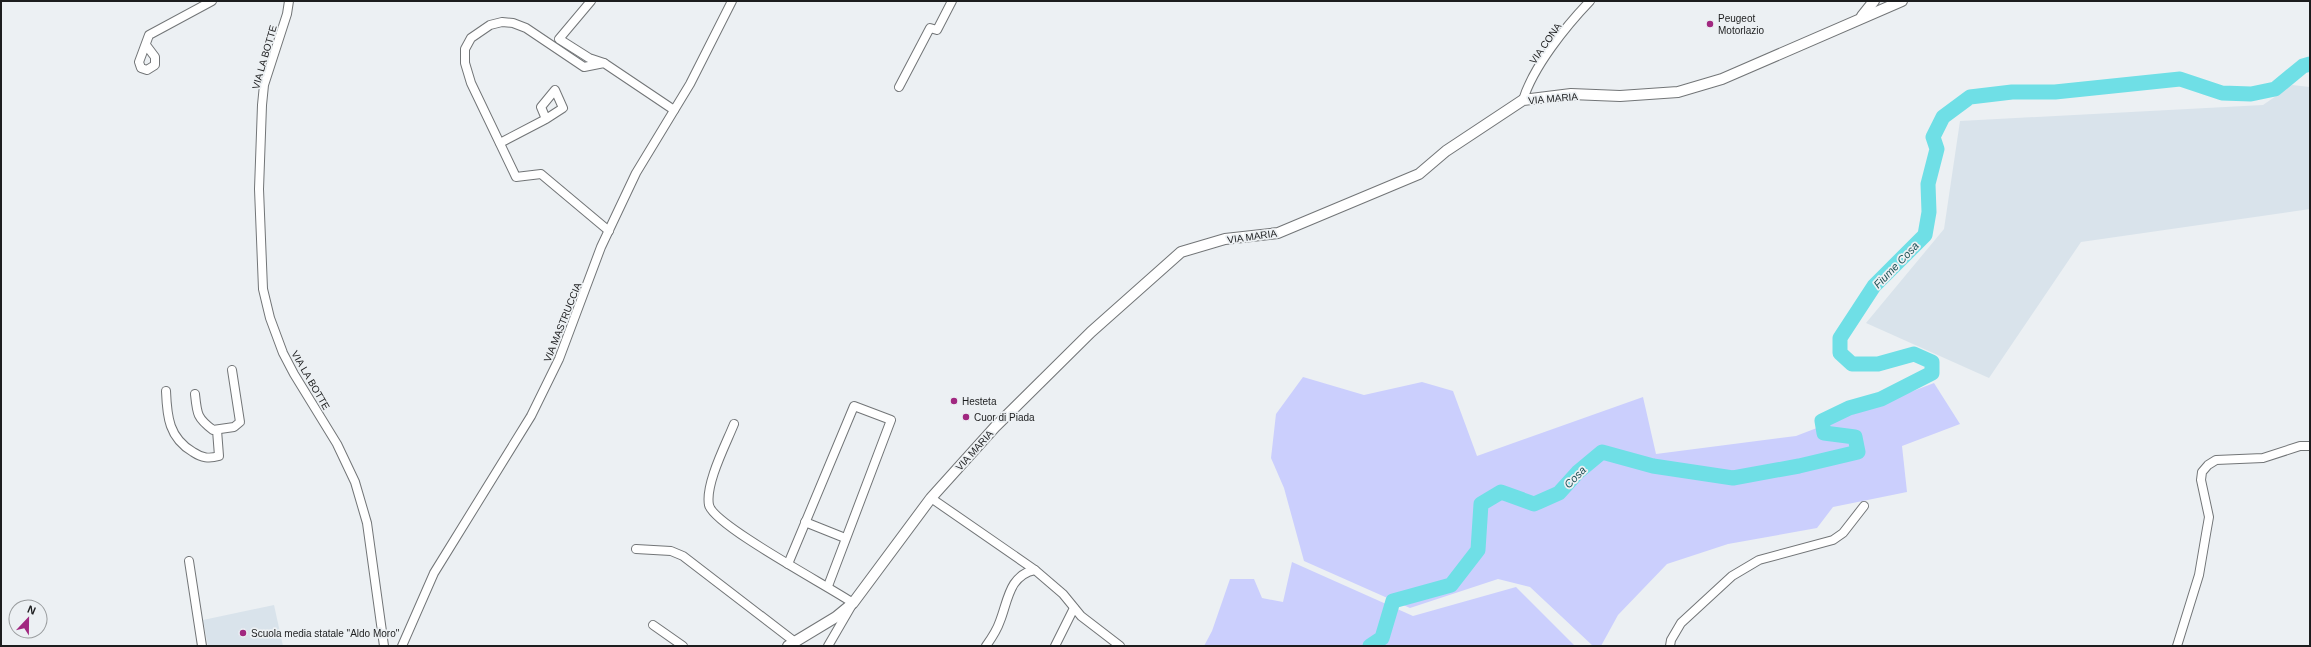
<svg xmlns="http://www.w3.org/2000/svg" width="2311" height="647" font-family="Arial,sans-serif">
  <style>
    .built { fill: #d9e3eb }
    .green { fill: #cbcffd }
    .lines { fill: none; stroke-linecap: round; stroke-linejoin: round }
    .river { stroke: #6fdfe6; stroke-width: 15 }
    .minor-casing { stroke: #727577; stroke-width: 10 }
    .tertiary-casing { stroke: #727577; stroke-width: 12 }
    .minor { stroke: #fff; stroke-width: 8 }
    .tertiary { stroke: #fff; stroke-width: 10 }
    .poi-dot { fill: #a12880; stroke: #ecf0f3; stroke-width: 1.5 }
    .labels { text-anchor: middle; stroke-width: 3.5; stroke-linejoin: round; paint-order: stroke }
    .poi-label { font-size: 10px; fill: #1c1d1e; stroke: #ecf0f3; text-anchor: start }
    .street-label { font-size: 10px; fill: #1c1d1e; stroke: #ecf0f3 }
    .water-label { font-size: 11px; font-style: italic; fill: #225357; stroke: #ecf0f3 }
  </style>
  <rect width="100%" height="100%" fill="#ecf0f3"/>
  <g class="built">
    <polygon points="2292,85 2310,87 2310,209 2081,242 1989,378 1866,323 1944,229 1960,121 2263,105"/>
    <polygon points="274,605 283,646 208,646 203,620"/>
  </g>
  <g class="green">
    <polygon points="1303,377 1364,395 1422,382 1453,391 1477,456 1643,397 1656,454 1796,436 1934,383 1960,424 1902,446 1907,492 1833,507 1817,528 1728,544 1667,564 1618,615 1601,646 1593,646 1530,587 1498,579 1410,608 1304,561 1284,488 1271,458 1276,414"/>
    <polygon points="1292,562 1413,616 1516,587 1575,646 1204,646 1212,631 1230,579 1254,579 1262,598 1283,602"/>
  </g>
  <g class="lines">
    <polyline class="river" points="1370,646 1382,638 1393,601 1451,585 1478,550 1481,504 1501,492 1534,504 1559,493 1578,472 1602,452 1653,466 1733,478 1799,466 1858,452 1855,437 1824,433 1822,421 1849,408 1881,399 1932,373 1932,362 1914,354 1878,364 1852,364 1840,353 1840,338 1874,286 1925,235 1929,212 1928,184 1937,149 1933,137 1943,117 1970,97 2012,92 2055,92 2180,79 2222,93 2251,94 2275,89 2303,66 2310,64"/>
    <g class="minor-casing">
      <g id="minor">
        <polyline points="289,1 287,14 264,85 262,105 259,189 263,289 270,318 283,353 294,374 337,444 355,482 367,523 384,646"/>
        <polyline points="591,1 559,39 589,58 604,63"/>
        <polyline points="146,45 155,57 155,65 147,70 141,68 139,62 149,35 212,1"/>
        <polyline points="899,87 930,28 937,30 952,1"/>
        <path d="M1523 100C1533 67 1566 26 1590 1"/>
        <polyline points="500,143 546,119 541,107 555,90 563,108 546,119"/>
        <polyline points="609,231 541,174 516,177 471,83 465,63 465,49 471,38 490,25 502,22 513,23 526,28 584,67 604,63 674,110"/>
        <path d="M166 391C167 417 169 438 193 452 202 458 209 459 219 456L217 430"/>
        <path d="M195 394C197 414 197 418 213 430L234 427 240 422 232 370"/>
        <path d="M734 424C726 444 705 484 709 505 713 525 830 587 853 603L828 646"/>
        <polyline points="931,498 1035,570"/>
        <polyline points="805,522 845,538"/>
        <polyline points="636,549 671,551 683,556 795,642"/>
        <polyline points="189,561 202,646"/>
        <polyline points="788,564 854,406 891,420 828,586"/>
        <polyline points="653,625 683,646"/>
        <polyline points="402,646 434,573 531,416 559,359 601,247 636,173 690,84 732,1"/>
        <path d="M986 646C991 639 997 630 1000 621 1008 601 1009 575 1035 570L1063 594 1081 616 1120 646"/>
        <polyline points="1055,646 1074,608"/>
        <polyline points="1670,646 1671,640 1681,623 1732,576 1759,560 1833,540 1843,533 1864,506"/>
        <polyline points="2177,646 2199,575 2206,534 2209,517 2201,480 2202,472 2208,465 2216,460 2263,458 2300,446 2310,446"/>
      </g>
    </g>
    <g class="tertiary-casing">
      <g id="tertiary">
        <polyline points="1862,16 1874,1"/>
        <polyline points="788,646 836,617 853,603 931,498 995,427 1091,332 1181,252 1225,239 1278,233 1419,174 1446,151 1523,100 1571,94 1620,96 1678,92 1722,79 1902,1"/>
      </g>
    </g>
    <use href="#minor" class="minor"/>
    <use href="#tertiary" class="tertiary"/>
  </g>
  <g class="poi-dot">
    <circle cx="1710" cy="24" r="4"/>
    <circle cx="954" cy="401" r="4"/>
    <circle cx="966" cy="417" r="4"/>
    <circle cx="243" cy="633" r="4"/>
  </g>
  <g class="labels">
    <g class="poi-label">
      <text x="1718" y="22">Peugeot<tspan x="1718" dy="12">Motorlazio</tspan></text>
      <text x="962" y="405">Hesteta</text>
      <text x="974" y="421">Cuor di Piada</text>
      <text x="251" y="637">Scuola media statale "Aldo Moro"</text>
    </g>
    <g class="street-label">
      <text transform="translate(1545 43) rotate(-55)" y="4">VIA CONA</text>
      <text transform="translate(264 57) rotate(-74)" y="4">VIA LA BOTTE</text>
      <text transform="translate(1553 98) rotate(-5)" y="4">VIA MARIA</text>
      <text transform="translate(1252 236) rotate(-8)" y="4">VIA MARIA</text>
      <text transform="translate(562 322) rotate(-68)" y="4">VIA MASTRUCCIA</text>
      <text transform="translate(311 380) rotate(60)" y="4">VIA LA BOTTE</text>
      <text transform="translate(974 450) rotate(-48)" y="4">VIA MARIA</text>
    </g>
    <g class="water-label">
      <text transform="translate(1896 265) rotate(-46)" y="4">Fiume Cosa</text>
      <text transform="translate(1575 477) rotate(-45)" y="4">Cosa</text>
    </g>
  </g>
  <rect width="2311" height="647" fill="none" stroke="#1c1d1e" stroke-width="4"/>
  <g transform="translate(28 619) rotate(22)"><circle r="19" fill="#ecf0f3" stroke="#999c9e"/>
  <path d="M0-3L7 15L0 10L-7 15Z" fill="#a12880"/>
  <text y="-6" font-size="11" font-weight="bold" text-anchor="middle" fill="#1c1d1e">N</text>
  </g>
</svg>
